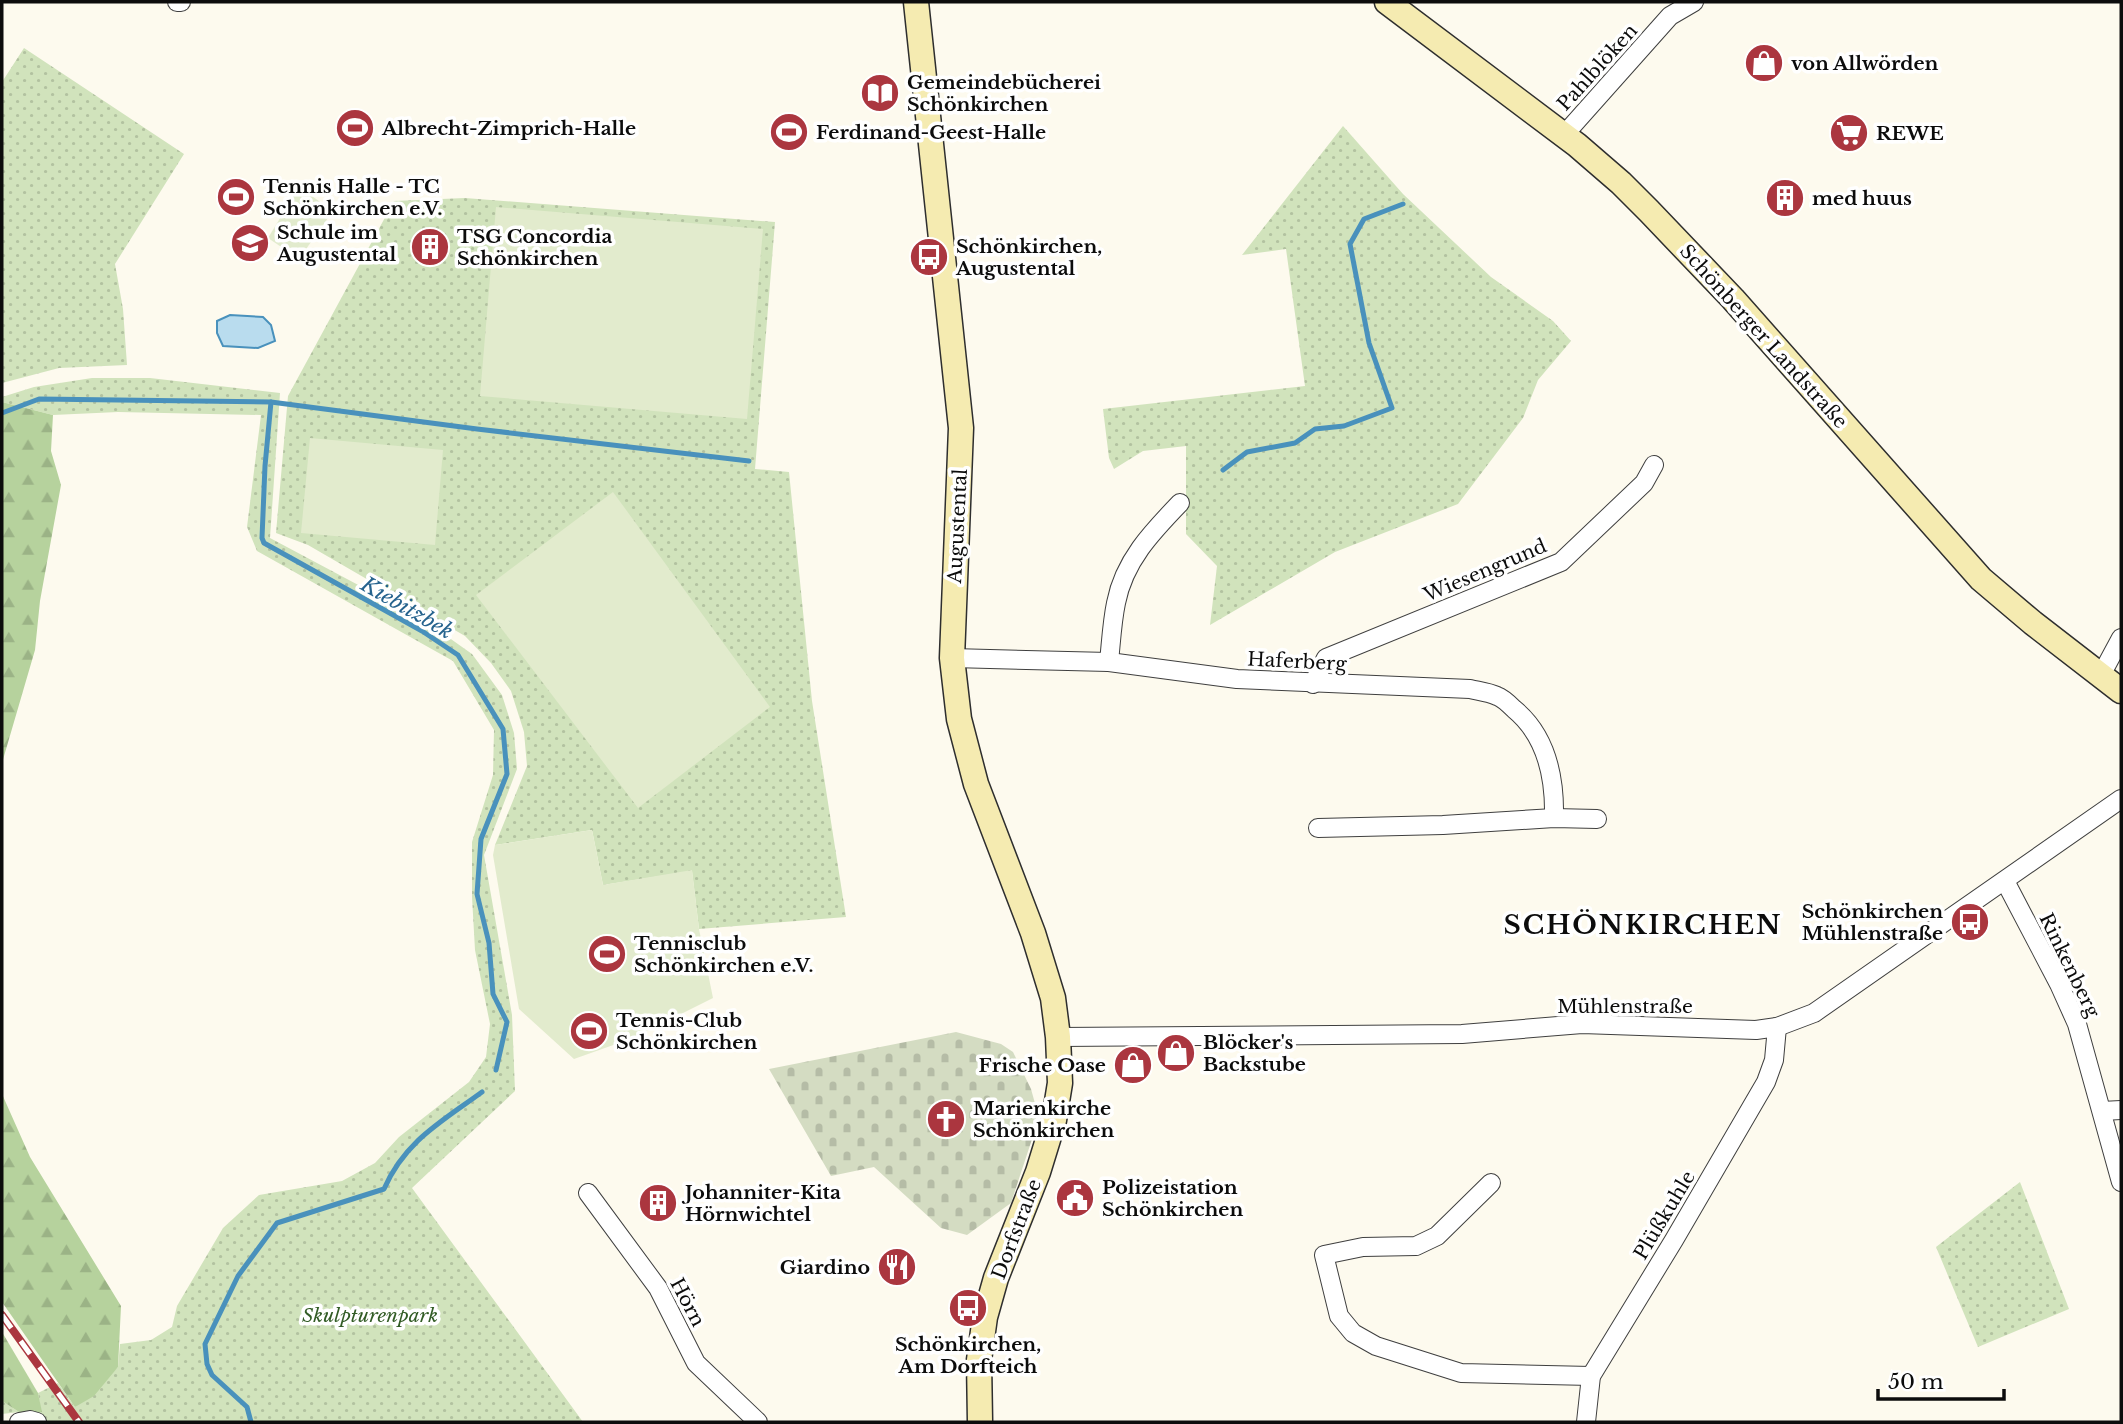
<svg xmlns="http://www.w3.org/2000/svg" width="2123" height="1424" font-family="'Libre Baskerville',serif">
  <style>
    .grass { fill: url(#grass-dots) }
    .forest { fill: url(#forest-firs) }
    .cemetery { fill: url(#cemetery-stones) }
    .pitch { fill: #e2ebcd }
    .water { fill: #b9dcee; stroke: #4991bc; stroke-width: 2 }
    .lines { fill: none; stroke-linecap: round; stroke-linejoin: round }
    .stream { stroke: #4991bc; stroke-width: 5 }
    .street-casing { stroke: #3f3f3f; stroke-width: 20 }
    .secondary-casing { stroke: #2e2e2e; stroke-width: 27 }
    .street { stroke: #fff; stroke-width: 18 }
    .secondary { stroke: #f5ebb1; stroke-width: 24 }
    .rail-casing { stroke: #ab363f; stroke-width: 8 }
    .rail { stroke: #fff; stroke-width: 5; stroke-dasharray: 16; stroke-linecap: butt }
    .labels { text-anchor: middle; stroke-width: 7; stroke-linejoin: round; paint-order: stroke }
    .poi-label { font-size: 19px; font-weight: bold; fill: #0c0c0c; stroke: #fff; text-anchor: start }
    .street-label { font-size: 19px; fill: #0c0c0c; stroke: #fff }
    .park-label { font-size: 19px; font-style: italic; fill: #325c25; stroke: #fff }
    .water-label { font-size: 21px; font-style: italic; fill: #26638e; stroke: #fff }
    .district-label { font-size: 26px; font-weight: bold; letter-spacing: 2px; fill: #0c0c0c; stroke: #fff }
  </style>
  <defs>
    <pattern id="grass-dots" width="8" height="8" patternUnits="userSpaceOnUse" patternTransform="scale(1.75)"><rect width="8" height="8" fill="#d1e3bc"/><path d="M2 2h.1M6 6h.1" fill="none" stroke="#b2c2a0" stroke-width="1.8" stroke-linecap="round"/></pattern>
    <pattern id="forest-firs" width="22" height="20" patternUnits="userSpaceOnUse" patternTransform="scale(1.75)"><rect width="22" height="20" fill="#b6d29d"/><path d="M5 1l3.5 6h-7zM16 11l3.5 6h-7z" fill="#9bb386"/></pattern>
    <pattern id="cemetery-stones" width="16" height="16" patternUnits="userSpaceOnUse" patternTransform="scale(1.75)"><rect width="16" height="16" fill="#d4dcc2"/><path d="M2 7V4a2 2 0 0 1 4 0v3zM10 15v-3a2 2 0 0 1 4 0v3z" fill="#b5bca6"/></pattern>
  </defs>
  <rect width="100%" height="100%" fill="#fdfaee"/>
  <g class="grass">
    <polygon points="24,48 184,154 115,264 123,309 127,365 59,368 2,383 2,82"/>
    <polygon points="1343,126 1403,194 1491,277 1553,321 1571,341 1538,380 1523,418 1458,504 1335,552 1210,625 1217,566 1186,534 1186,446 1143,451 1114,469 1109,458 1103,409 1305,386 1286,249 1242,255"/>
    <polygon points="465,198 775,222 755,469 789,472 812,701 846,917 699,929 692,871 603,885 592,830 495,845 527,766 524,732 511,691 491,663 465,636 308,545 276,533 288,396 394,201"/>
    <polygon points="92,378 150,378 280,393 270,538 424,620 472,654 502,695 514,733 517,769 484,855 512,1015 515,1091 412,1188 583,1422 19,1422 19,1412 2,1414 2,1401 19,1412 41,1412 38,1393 58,1383 75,1407 118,1367 120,1344 151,1340 172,1327 177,1306 223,1228 259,1195 342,1181 375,1163 399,1137 469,1082 486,1057 490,1024 475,950 472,897 472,842 493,775 494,730 453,661 257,551 247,527 261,415 118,412 53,415 2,402 2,397 34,387"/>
    <polygon points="2020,1182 2069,1309 1978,1347 1936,1247"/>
  </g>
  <g class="forest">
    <polygon points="2,402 53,415 51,451 61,485 40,601 35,650 2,763"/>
    <polygon points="2,1094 30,1157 121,1306 118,1367 94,1396 75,1407 2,1302"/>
    <polygon points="2,1332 38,1393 42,1412 19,1412 2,1401"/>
  </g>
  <polygon class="cemetery" points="956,1032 1001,1044 1013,1052 1031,1089 1036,1107 1036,1127 1011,1203 967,1235 941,1228 874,1167 831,1176 769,1069"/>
  <g class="pitch">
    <polygon points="299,187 333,211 299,259 268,238"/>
    <polygon points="496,207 763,229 747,419 480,396"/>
    <polygon points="310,438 443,450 435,545 301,533"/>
    <polygon points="613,492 770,707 638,808 476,595"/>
    <polygon points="592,830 603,885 692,870 699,929 713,998 633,1038 574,1059 519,1009 493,855 495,845"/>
  </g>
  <polygon class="water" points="230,315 263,317 271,325 275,341 258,348 223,346 217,333 217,321"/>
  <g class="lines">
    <g class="stream">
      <polyline points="271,402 265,466 262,538 264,543 422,631 458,655 503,729 507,774 481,839 477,894 489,943 493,994 507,1022 496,1070"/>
      <polyline points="2,413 39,399 271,402 477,429 749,461"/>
      <polyline points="1223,470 1247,452 1295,443 1315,429 1344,426 1392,408 1369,343 1350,244 1364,219 1403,204"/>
      <path d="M251 1422 247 1407 212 1375 207 1364 205 1344 238 1276 277 1223 384 1189C405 1141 441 1122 482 1092"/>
    </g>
    <g class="street-casing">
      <g id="street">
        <polyline points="177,2 181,2"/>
        <polyline points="1564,135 1670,16 1694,2"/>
        <path d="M952 658 1109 662 1237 679 1470 689C1478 691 1488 692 1497 696 1503 698 1509 704 1514 709 1547 736 1555 777 1554 818"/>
        <path d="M1109 662C1111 643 1112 622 1116 603 1124 561 1152 532 1180 503"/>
        <polyline points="2100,677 2121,638"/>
        <polyline points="1313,684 1326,658 1561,562 1644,483 1654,465"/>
        <polyline points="1318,828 1443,825 1554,818 1597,819"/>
        <polyline points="2005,881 2059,984 2077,1024 2121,1182"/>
        <polyline points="1058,1037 1462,1034 1582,1024 1756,1030 1777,1027 1814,1013 2121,799"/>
        <polyline points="2102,1111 2121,1110"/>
        <polyline points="1491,1183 1437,1236 1416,1246 1363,1247 1324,1255 1339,1316 1353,1333 1376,1346 1461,1373 1591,1376"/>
        <polyline points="588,1193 658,1288 696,1363 758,1422"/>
        <polyline points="19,1422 30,1420 37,1422"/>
        <polyline points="1586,1422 1591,1376 1674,1240 1766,1082 1774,1060 1777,1027"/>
      </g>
    </g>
    <g class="secondary-casing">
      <g id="secondary">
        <polyline points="916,2 961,428 952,658 959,719 976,784 1033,933 1053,998 1058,1037 1060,1083 1054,1120 1038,1172 996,1278 985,1317 979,1360 980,1422"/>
        <polyline points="1387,2 1577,145 1621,183 1649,211 1733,299 1981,579 2033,623 2121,691"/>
      </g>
    </g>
    <use href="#street" class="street"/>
    <use href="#secondary" class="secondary"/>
    <g class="rail-casing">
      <polyline id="rail" points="2,1315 79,1422"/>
    </g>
    <use href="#rail" class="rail"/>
  </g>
  <defs>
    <g id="shop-disc" transform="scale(2.0125)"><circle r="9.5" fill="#ab363f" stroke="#fff"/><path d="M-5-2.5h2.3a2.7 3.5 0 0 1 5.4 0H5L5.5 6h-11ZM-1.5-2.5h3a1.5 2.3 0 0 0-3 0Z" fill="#fff"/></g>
    <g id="library-disc" transform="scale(2.0125)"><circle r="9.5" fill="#ab363f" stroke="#fff"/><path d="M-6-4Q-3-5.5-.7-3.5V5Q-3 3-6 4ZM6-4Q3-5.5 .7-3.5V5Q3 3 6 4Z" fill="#fff"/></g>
    <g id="stadium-disc" transform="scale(2.0125)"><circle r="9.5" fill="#ab363f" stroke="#fff"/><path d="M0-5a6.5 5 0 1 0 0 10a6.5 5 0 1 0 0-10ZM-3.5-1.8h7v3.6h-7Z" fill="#fff"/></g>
    <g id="supermarket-disc" transform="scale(2.0125)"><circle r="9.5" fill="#ab363f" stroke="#fff"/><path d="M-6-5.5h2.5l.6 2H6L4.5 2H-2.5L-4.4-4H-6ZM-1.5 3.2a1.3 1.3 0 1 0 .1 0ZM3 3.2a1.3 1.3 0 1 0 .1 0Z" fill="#fff"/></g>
    <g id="building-disc" transform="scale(2.0125)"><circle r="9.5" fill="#ab363f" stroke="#fff"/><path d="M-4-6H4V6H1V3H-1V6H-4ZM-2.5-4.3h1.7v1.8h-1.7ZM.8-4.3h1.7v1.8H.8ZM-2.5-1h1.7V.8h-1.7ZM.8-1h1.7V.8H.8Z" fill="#fff"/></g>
    <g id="school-disc" transform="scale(2.0125)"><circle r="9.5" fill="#ab363f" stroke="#fff"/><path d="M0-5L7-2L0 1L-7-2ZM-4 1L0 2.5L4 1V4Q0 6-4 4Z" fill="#fff"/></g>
    <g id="bus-disc" transform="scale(2.0125)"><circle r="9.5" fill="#ab363f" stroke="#fff"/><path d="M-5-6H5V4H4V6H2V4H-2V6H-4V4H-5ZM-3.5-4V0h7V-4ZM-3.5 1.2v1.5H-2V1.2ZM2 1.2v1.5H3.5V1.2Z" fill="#fff"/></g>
    <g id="church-disc" transform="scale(2.0125)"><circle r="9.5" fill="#ab363f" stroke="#fff"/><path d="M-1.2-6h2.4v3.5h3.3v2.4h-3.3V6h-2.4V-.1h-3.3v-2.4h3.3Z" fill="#fff"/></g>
    <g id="civic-disc" transform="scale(2.0125)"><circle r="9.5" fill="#ab363f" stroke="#fff"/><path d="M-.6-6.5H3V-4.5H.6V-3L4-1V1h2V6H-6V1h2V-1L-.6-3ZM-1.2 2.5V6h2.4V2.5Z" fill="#fff"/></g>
    <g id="restaurant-disc" transform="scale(2.0125)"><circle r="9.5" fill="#ab363f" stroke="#fff"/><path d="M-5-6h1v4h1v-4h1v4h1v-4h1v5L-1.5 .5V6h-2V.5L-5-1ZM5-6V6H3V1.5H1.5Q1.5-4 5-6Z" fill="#fff"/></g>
  </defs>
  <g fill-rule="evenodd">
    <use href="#shop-disc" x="1764" y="63"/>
    <use href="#library-disc" x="880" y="93"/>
    <use href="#stadium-disc" x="355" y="128"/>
    <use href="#stadium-disc" x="789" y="132"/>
    <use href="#supermarket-disc" x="1849" y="133"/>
    <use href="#stadium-disc" x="236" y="197"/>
    <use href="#building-disc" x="1785" y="198"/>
    <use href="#school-disc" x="250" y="243"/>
    <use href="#building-disc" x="430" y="247"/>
    <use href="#bus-disc" x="929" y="257"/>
    <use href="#bus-disc" x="1970" y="922"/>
    <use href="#stadium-disc" x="607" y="954"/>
    <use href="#stadium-disc" x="589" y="1031"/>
    <use href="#shop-disc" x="1176" y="1053"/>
    <use href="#shop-disc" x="1133" y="1065"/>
    <use href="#church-disc" x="946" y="1119"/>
    <use href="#civic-disc" x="1075" y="1198"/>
    <use href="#building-disc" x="658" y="1203"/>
    <use href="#restaurant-disc" x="897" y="1267"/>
    <use href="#bus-disc" x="968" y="1308"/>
  </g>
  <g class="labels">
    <g class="poi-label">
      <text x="1791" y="70">von Allwörden</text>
      <text x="907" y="89">Gemeindebücherei<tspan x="907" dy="22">Schönkirchen</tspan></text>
      <text x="382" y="135">Albrecht-Zimprich-Halle</text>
      <text x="816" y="139">Ferdinand-Geest-Halle</text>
      <text x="1876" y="140">REWE</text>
      <text x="263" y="193">Tennis Halle - TC<tspan x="263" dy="22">Schönkirchen e.V.</tspan></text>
      <text x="1812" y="205">med huus</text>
      <text x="277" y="239">Schule im<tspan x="277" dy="22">Augustental</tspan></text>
      <text x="457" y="243">TSG Concordia<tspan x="457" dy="22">Schönkirchen</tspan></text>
      <text x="956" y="253">Schönkirchen,<tspan x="956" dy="22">Augustental</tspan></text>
      <text x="1943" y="918" text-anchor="end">Schönkirchen<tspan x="1943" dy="22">Mühlenstraße</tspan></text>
      <text x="634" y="950">Tennisclub<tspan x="634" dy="22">Schönkirchen e.V.</tspan></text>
      <text x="616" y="1027">Tennis-Club<tspan x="616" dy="22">Schönkirchen</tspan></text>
      <text x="1203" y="1049">Blöcker's<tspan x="1203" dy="22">Backstube</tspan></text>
      <text x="1106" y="1072" text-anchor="end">Frische Oase</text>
      <text x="973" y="1115">Marienkirche<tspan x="973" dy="22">Schönkirchen</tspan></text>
      <text x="1102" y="1194">Polizeistation<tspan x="1102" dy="22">Schönkirchen</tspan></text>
      <text x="685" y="1199">Johanniter-Kita<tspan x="685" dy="22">Hörnwichtel</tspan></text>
      <text x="870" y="1274" text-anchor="end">Giardino</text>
      <text x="968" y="1351" text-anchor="middle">Schönkirchen,<tspan x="968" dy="22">Am Dorfteich</tspan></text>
    </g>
    <g class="street-label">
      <text transform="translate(1597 67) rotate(-48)" y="7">Pahlblöken</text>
      <text transform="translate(1764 336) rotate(48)" y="7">Schönberger Landstraße</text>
      <text transform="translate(957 526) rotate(-87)" y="7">Augustental</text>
      <text transform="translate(1485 570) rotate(-23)" y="7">Wiesengrund</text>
      <text transform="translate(1297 661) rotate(3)" y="7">Haferberg</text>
      <text transform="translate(2070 965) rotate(64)" y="7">Rinkenberg</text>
      <text x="1625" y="1013">Mühlenstraße</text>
      <text transform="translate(1664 1215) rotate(-59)" y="7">Plüßkuhle</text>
      <text transform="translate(1016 1229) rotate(-69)" y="7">Dorfstraße</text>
      <text transform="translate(688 1302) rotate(62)" y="7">Hörn</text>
    </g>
    <g class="park-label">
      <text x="370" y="1322">Skulpturenpark</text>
    </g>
    <g class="water-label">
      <text transform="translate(407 608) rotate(30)" y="7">Kiebitzbek</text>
    </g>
    <g class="district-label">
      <text x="1643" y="934">SCHÖNKIRCHEN</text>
    </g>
  </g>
  <rect width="2123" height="1424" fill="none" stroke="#0c0c0c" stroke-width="7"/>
  <path d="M1878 1389v10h126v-10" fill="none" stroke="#0c0c0c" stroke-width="3.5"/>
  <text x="1888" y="1389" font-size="21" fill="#0c0c0c" stroke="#ffffff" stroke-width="5" paint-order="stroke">50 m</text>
</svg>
